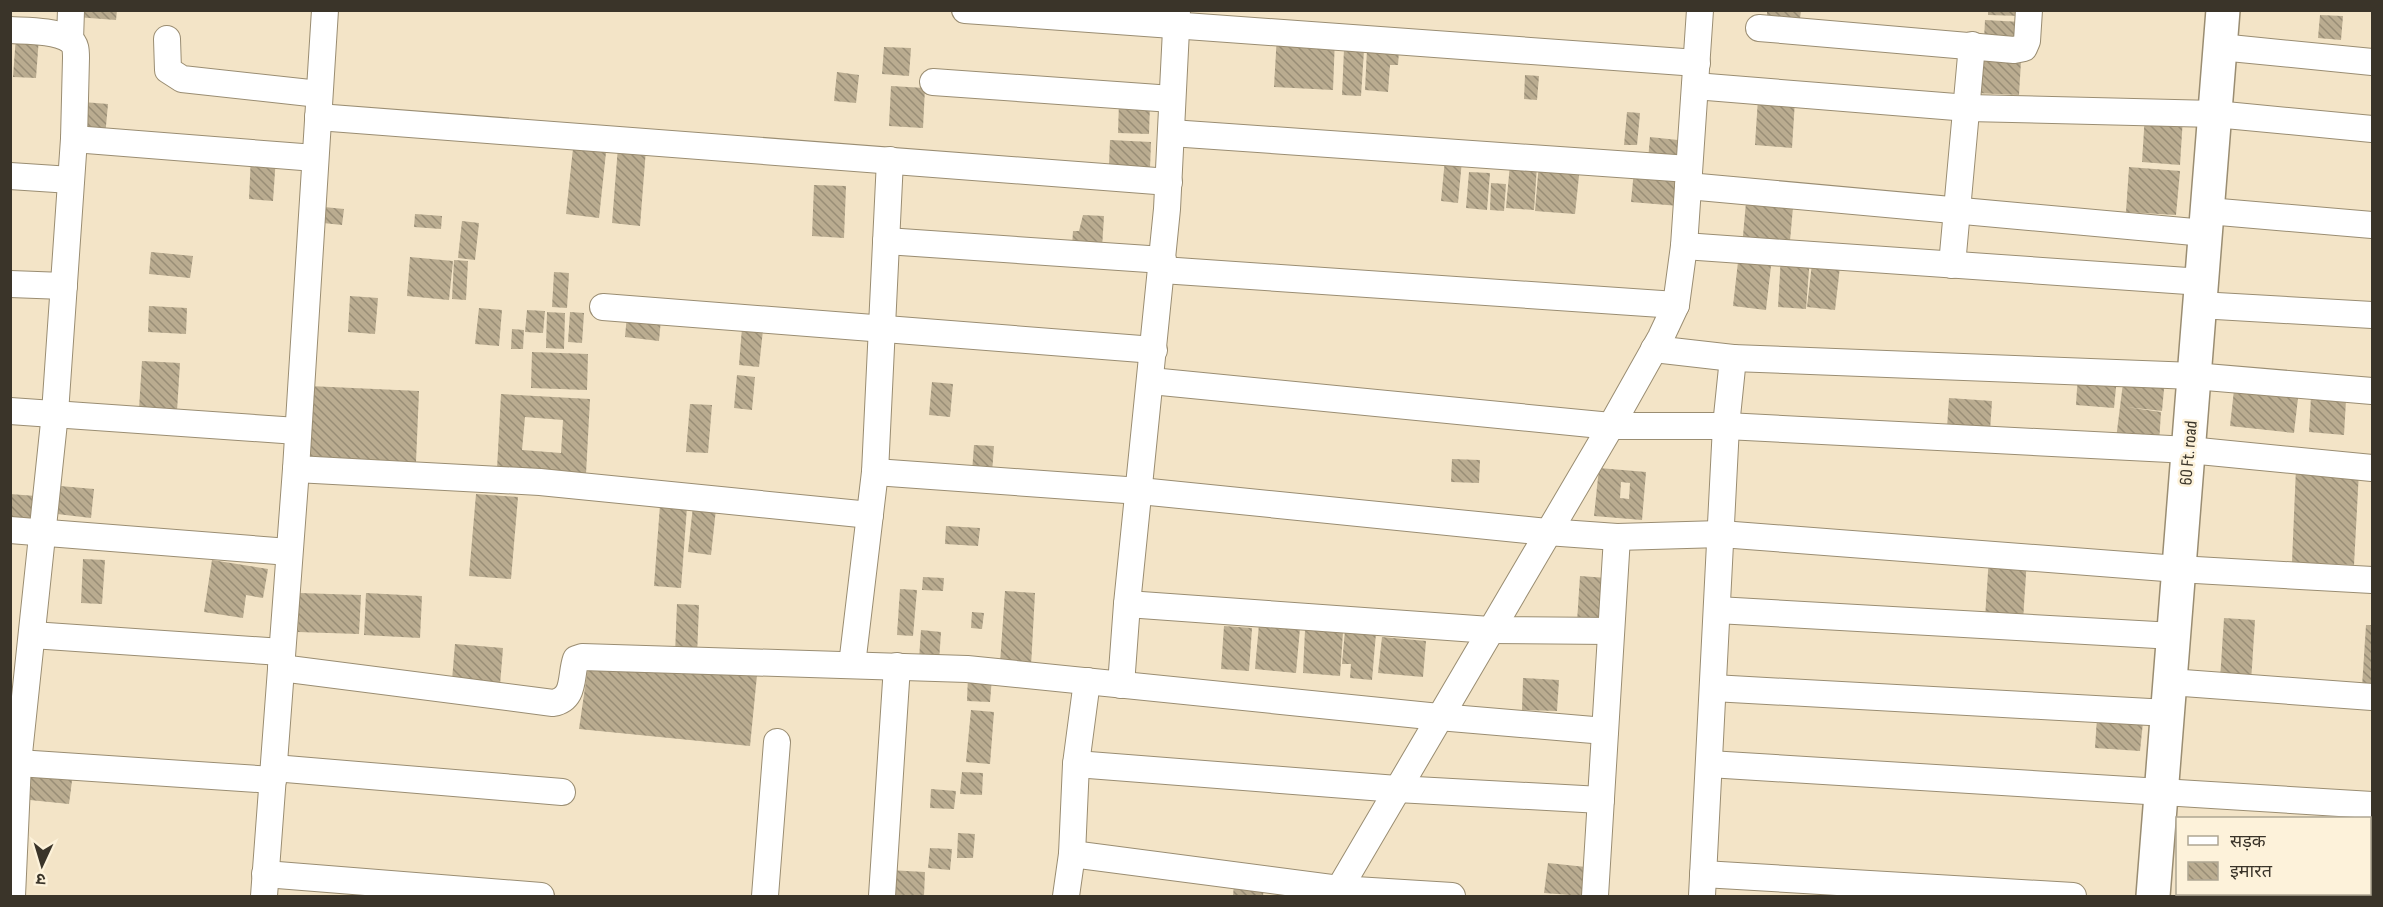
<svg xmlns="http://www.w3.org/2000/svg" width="2383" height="907" font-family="'Sofia Sans Condensed','Noto Sans Devanagari',sans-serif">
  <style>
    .building { fill: url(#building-back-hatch); fill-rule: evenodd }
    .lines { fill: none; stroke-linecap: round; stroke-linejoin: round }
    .street-casing { stroke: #9a8d72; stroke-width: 28 }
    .secondary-casing { stroke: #9a8d72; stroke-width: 36 }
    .street { stroke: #fff; stroke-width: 26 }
    .secondary { stroke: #fff; stroke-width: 33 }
    .labels { text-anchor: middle; stroke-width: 5; stroke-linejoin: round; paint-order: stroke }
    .street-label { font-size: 18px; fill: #3a3429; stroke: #fdf2da }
  </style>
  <defs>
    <pattern id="building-back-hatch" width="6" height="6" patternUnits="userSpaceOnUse" patternTransform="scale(1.5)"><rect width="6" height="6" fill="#baac90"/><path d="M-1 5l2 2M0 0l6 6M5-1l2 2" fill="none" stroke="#988d76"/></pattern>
  </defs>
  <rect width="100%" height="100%" fill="#f3e4c7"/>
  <g class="building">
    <polygon points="77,10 117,10 116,20 76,17"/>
    <polygon points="1767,10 1801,10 1800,19 1767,16"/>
    <polygon points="1988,10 2022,10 2021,16 1988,15"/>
    <polygon points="2320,15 2343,16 2341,40 2318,38"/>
    <polygon points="1985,20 2022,22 2021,42 1984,40"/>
    <polygon points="1277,35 1335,38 1333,90 1274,87"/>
    <polygon points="16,36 39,37 36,78 13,77"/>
    <polygon points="884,47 911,48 909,76 882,74"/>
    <polygon points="1344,49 1364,50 1361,96 1342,95"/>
    <polygon points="1367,49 1399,51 1398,65 1390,65 1388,92 1365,90"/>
    <polygon points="1976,59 2021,61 2019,95 1975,93"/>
    <polygon points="837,72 859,75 856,103 834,101"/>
    <polygon points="1525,75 1539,76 1537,100 1524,99"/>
    <polygon points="891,86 925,88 923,128 889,126"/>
    <polygon points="1758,98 1795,100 1792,148 1755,145"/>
    <polygon points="83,102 108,104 105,137 80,135"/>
    <polygon points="1119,102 1150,104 1149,134 1118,133"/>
    <polygon points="1627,112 1640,113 1637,145 1624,145"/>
    <polygon points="2145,114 2183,117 2180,165 2142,162"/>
    <polygon points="1650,137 1678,140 1676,163 1648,160"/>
    <polygon points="574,139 607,143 599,218 566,214"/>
    <polygon points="1110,140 1151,142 1150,168 1109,165"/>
    <polygon points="618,147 646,149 640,226 612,223"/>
    <polygon points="251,155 276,157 273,201 249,199"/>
    <polygon points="1445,159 1462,160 1458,203 1441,201"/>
    <polygon points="1539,163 1580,166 1575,214 1535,211"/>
    <polygon points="1510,164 1537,166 1534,210 1506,208"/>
    <polygon points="2129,167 2180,171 2176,215 2126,212"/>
    <polygon points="1634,170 1681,175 1679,206 1631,202"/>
    <polygon points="1469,172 1490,173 1487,210 1466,208"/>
    <polygon points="1491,183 1506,184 1504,211 1490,210"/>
    <polygon points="814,185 846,186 844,238 812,236"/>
    <polygon points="1747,191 1794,196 1789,252 1742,247"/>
    <polygon points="324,207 344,209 342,225 323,223"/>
    <polygon points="415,214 442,216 441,229 414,227"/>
    <polygon points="1083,215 1104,216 1102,248 1072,246 1073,231 1079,231"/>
    <polygon points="462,221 479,223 475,260 458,258"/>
    <polygon points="151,252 193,256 190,278 149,274"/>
    <polygon points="1739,253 1772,257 1766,310 1733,306"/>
    <polygon points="1781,255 1810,257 1806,309 1778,307"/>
    <polygon points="1813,255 1841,258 1835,310 1807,307"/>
    <polygon points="410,257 453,261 449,300 407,296"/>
    <polygon points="454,260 468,261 466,300 452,299"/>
    <polygon points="554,272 569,273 567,308 552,307"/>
    <polygon points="350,296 378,298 375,334 348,332"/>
    <polygon points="149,306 187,308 186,334 148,332"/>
    <polygon points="479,308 502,310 499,346 475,344"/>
    <polygon points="527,310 545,311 543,333 525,332"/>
    <polygon points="547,312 565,313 564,349 546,348"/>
    <polygon points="570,312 584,313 582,343 568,342"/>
    <polygon points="627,315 661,319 659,341 625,337"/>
    <polygon points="742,328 763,330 759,367 739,365"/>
    <polygon points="512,329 524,330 523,349 511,349"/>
    <polygon points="532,352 588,354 587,390 531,388"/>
    <polygon points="142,361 180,363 177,411 139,409"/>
    <polygon points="2078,374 2117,377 2114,408 2076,405"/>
    <polygon points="737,375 755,377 752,410 734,408"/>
    <polygon points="2124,375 2165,378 2162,411 2126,407 2161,412 2159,443 2116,439"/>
    <polygon points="932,382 953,384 950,417 929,415"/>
    <polygon points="309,386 419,391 416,462 306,456"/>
    <polygon points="2234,390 2298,398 2294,433 2230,426"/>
    <path d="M501 394 590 399 586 474 497 469ZM525 417 563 420 561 453 522 450Z"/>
    <polygon points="2311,397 2346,400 2344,435 2309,432"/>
    <polygon points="1949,398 1992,401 1990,431 1947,428"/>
    <polygon points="690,404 712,405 708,453 686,452"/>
    <polygon points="974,445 994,446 992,473 972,472"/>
    <polygon points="1452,459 1480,460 1479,483 1451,482"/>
    <path d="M1599 468 1646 472 1642 520 1594 516ZM1621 482 1630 483 1629 499 1620 498Z"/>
    <polygon points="2296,468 2359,471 2354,565 2292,562"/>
    <polygon points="60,486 94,489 91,518 57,514"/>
    <polygon points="10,494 36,496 33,526 10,524"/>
    <polygon points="476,494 518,497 511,579 469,576"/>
    <polygon points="660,505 687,507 681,588 654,586"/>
    <polygon points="693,506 716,509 711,555 688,552"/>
    <polygon points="946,526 980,528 978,546 945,544"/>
    <polygon points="1989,556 2027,558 2023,621 1985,619"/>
    <polygon points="83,559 105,560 102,604 81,603"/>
    <polygon points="212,560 268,569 263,598 246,595 243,618 204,612"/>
    <polygon points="1580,576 1607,578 1604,624 1577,622"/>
    <polygon points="923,577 944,578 943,591 922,590"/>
    <polygon points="900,589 917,590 913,636 897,635"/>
    <polygon points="1005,591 1035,593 1031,666 1000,664"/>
    <polygon points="299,593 361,595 359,634 298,632"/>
    <polygon points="366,593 422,596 420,638 364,635"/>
    <polygon points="677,604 699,605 697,656 675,654"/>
    <polygon points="972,612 984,613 982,629 971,628"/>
    <polygon points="2224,618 2255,620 2251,682 2220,680"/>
    <polygon points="1259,624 1300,628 1296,673 1255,669"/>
    <polygon points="2366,625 2372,625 2372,688 2362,687"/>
    <polygon points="1224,626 1252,628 1249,671 1221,669"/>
    <polygon points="921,630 941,632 939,661 919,659"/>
    <polygon points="1305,630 1343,632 1340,676 1303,673"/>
    <polygon points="1345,630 1376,633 1372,680 1350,678 1351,664 1342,664"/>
    <polygon points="1382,637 1426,641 1423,677 1378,673"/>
    <polygon points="455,644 503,648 500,685 452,680"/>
    <polygon points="588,667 757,675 750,746 579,729"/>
    <polygon points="968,676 992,677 990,702 967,701"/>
    <polygon points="1523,678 1559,680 1557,711 1522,710"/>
    <polygon points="971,710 994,712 990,764 966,762"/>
    <polygon points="2097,718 2143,722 2140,751 2095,748"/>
    <polygon points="24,768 73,773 69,804 20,799"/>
    <polygon points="962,772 983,773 982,795 960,794"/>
    <polygon points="931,789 956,791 954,809 930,808"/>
    <polygon points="958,833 975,834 973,858 957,858"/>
    <polygon points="930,848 952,849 950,870 928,868"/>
    <polygon points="1548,863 1586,867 1582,896 1544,893"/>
    <polygon points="889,870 925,872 924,896 887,896"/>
    <polygon points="1234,884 1264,886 1263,896 1233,896"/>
    <polygon points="2306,894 2362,894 2361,896 2305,896"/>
  </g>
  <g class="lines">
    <g class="street-casing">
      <g id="street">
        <polyline points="965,10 1697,63"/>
        <polyline points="1759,28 2014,50 2024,48 2027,41 2029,10"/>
        <path d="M10 30C27 31 55 30 70 40 76 44 76 51 76 58L74 139 55 413 18 763 12 896"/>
        <polyline points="167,39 168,70 182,79 319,94"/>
        <polyline points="70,40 71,10"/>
        <polyline points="2220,47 2372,62"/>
        <polyline points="933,82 1172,99"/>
        <polyline points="1695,86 1968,108 2215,114 2372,129"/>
        <polyline points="318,117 1169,182"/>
        <polyline points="1171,133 1689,169"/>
        <polyline points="74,139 315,158"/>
        <polyline points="10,176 71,180"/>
        <polyline points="1688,186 2205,233"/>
        <polyline points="2208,211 2372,225"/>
        <polyline points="886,241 1163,260"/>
        <polyline points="1684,246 2202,282"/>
        <polyline points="1952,265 1972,45"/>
        <polyline points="1162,270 1676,305"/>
        <polyline points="10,284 64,286"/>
        <polyline points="2199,305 2372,315"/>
        <polyline points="603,307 1154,350"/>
        <polyline points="1654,349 1733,358"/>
        <polyline points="1151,381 1611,426 1726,426 2189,450 2372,468"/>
        <polyline points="10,411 297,431"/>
        <polyline points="296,469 540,482 870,515"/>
        <polyline points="875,472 1140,491 1547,532 1617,537 1721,534 2178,569 2372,580"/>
        <polyline points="10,530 289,552"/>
        <polyline points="1127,604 1490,630 1611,631"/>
        <polyline points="1717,610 2174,636"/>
        <polyline points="32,635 282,652"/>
        <polyline points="852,665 875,472 890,160"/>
        <path d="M281 668 553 703C576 699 570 676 576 659L582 657 967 669 1439 717 1605 731"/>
        <polyline points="2170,682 2372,697"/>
        <polyline points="1121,685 1127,604 1167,209 1177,10"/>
        <polyline points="1713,688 2168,713"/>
        <polyline points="18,763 273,780"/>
        <polyline points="1076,764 1397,789 1601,800"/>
        <polyline points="1709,764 2372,805"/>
        <polyline points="274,768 562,792"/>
        <polyline points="1072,854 1339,889 1452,896"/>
        <polyline points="265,874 541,896"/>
        <polyline points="1703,874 2073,896"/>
        <polyline points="264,896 296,469 325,10"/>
        <polyline points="765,896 777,742"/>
        <polyline points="882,896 897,666"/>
        <polyline points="1066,896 1072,854 1076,764 1087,681"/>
        <polyline points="1335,896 1611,426 1661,337 1676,305 1684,246 1700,10"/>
        <polyline points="1595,896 1617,537"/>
        <polyline points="1702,896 1726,426 1733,358 2194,376 2372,391"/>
      </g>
    </g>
    <g class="secondary-casing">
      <polyline id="secondary" points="2153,896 2223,10"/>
    </g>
    <use href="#street" class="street"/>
    <use href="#secondary" class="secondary"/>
  </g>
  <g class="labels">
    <g class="street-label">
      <text transform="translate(2188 453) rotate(-85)" y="6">60 Ft. road</text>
    </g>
  </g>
  <rect width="2383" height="907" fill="none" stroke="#3a3429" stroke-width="24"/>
  <rect x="2176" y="817" width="195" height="78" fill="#fdf2da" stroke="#afa693" stroke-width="1.5"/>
  <rect x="2188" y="836" width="30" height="9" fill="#ffffff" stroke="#afa693" stroke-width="1.5"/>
  <text x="2230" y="847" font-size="18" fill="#3a3429">सड़क</text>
  <rect x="2188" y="862" width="30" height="18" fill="url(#building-back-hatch)" stroke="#afa693" stroke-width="1.5"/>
  <text x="2230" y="877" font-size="18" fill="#3a3429">इमारत</text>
  <g transform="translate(42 865) rotate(184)" stroke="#fdf2da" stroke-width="4.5" paint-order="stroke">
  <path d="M0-4.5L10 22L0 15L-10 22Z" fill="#3a3429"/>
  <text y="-9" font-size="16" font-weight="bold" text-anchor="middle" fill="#3a3429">उ</text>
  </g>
</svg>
